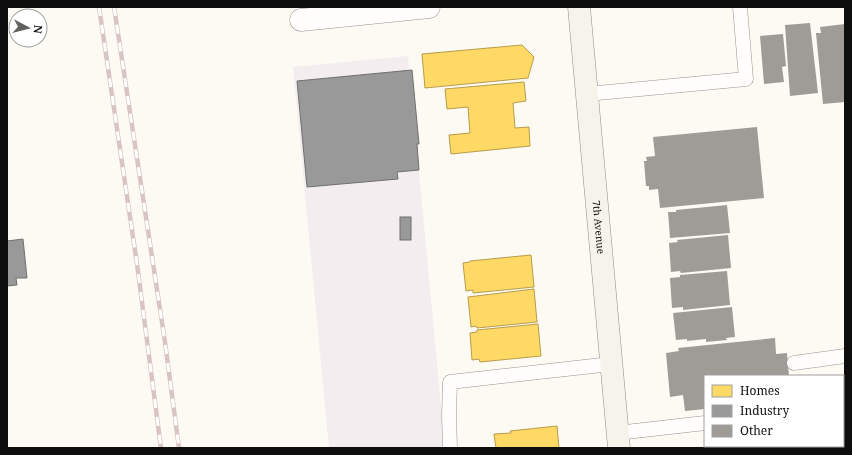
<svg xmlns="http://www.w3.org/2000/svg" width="852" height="455" font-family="'Noto Serif',serif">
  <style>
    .industrial { fill: #f3edf0 }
    .homes { fill: #ffd966; stroke: #b79c4c }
    .industry { fill: #999; stroke: #6f6f6f }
    .building { fill: #9f9c98 }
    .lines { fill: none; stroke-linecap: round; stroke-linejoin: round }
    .lane-casing { stroke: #959491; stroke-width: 15 }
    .street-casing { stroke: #959491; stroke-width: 23 }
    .secondary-casing { stroke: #8c8b87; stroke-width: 23 }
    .lane { stroke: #fffefd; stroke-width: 14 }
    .street { stroke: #fffefd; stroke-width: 22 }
    .secondary { stroke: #f5f4ea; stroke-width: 22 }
    .rail-casing { stroke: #d9c4c3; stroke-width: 4.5 }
    .rail { stroke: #fff; stroke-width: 3; stroke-dasharray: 9; stroke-linecap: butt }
    .labels { text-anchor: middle; stroke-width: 4; stroke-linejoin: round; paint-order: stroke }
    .street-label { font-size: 10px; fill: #0e0e0e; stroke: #fff }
  </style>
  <rect width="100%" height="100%" fill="#fcfaf2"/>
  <polygon class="industrial" points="408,56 445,448 329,448 293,67"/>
  <g class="homes">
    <polygon points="522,45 534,57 528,78 425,88 422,54"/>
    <polygon points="524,82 526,101 513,103 515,128 529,127 530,146 451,154 449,135 470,133 468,107 447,109 445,89"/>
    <polygon points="531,255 534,287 473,293 473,290 466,291 463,263 470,262 470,261"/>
    <polygon points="534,289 537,322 477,328 476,326 471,327 468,297"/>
    <polygon points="538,324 541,356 480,362 479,359 472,360 470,333 477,332 477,330"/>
    <polygon points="557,426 559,448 496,448 494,434 511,433 510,431"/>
  </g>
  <g class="industry">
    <polygon points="412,70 419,144 417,144 419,170 397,172 398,179 307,187 297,81"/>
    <rect x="400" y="217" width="11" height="23"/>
    <polygon points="23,239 27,278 16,278 17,285 7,286 7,241"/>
  </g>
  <g class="building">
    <polygon points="810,23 818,93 790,96 785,25"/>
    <polygon points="845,24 845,102 823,104 816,33 821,33 820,27"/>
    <polygon points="783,34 786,66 782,67 784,82 764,84 760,36"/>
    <polygon points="757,127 764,198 660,208 658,189 649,190 649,186 646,186 644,161 647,161 646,157 655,156 653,137"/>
    <polygon points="727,205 730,233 670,238 668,212 676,212 676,210"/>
    <polygon points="728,235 731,268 681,273 680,271 671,272 669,243 678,242 677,240"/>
    <polygon points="727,271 730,305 683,310 683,307 672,308 670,278 680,277 680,275"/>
    <polygon points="732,307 735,337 726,338 727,340 706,342 706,339 687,341 687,339 676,340 673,313"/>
    <polygon points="775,338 776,354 787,353 789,376 705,376 705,409 685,411 683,395 670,397 666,353 679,351 678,348"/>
    <polygon points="733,446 759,446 759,448 727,448 727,447"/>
  </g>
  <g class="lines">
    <g class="lane-casing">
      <g id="lane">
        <polyline points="587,94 746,79 740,7"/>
        <polyline points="794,363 845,356"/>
        <polyline points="843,406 845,406"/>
        <polyline points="617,433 705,423"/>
        <polyline points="843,441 845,441"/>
        <polyline points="450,448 449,416 450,382 611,364"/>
        <polyline points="783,448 801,446"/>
      </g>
    </g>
    <g class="street-casing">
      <polyline id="street" points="301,20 429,7"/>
    </g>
    <g class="secondary-casing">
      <g id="secondary">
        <path id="s1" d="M579 7 619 448"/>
      </g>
    </g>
    <use href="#lane" class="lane"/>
    <use href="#street" class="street"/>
    <use href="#secondary" class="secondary"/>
    <g class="rail-casing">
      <g id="rail">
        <polyline points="99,7 137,264 161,448"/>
        <polyline points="114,7 165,342 179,448"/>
      </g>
    </g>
    <use href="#rail" class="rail"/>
  </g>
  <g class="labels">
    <g class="street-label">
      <text dy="4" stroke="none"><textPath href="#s1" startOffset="221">7th Avenue</textPath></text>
    </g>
  </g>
  <rect width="852" height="455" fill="none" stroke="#0e0e0e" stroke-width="16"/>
  <rect x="704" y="375" width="140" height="72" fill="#ffffff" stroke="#9f9f9f"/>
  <rect x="712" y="385" width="20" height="12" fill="#ffd966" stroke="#9f9f9f"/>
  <text x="740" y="395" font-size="12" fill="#0e0e0e">Homes</text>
  <rect x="712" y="405" width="20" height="12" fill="#999999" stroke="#9f9f9f"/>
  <text x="740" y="415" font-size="12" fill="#0e0e0e">Industry</text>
  <rect x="712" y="425" width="20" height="12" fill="#9f9c98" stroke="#9f9f9f"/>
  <text x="740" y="435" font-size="12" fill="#0e0e0e">Other</text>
  <g transform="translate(28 28) rotate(97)"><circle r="19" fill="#ffffff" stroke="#9f9f9f"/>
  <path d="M0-3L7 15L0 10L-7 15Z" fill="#61615e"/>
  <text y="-6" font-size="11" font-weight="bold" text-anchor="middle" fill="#0e0e0e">N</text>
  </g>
</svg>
